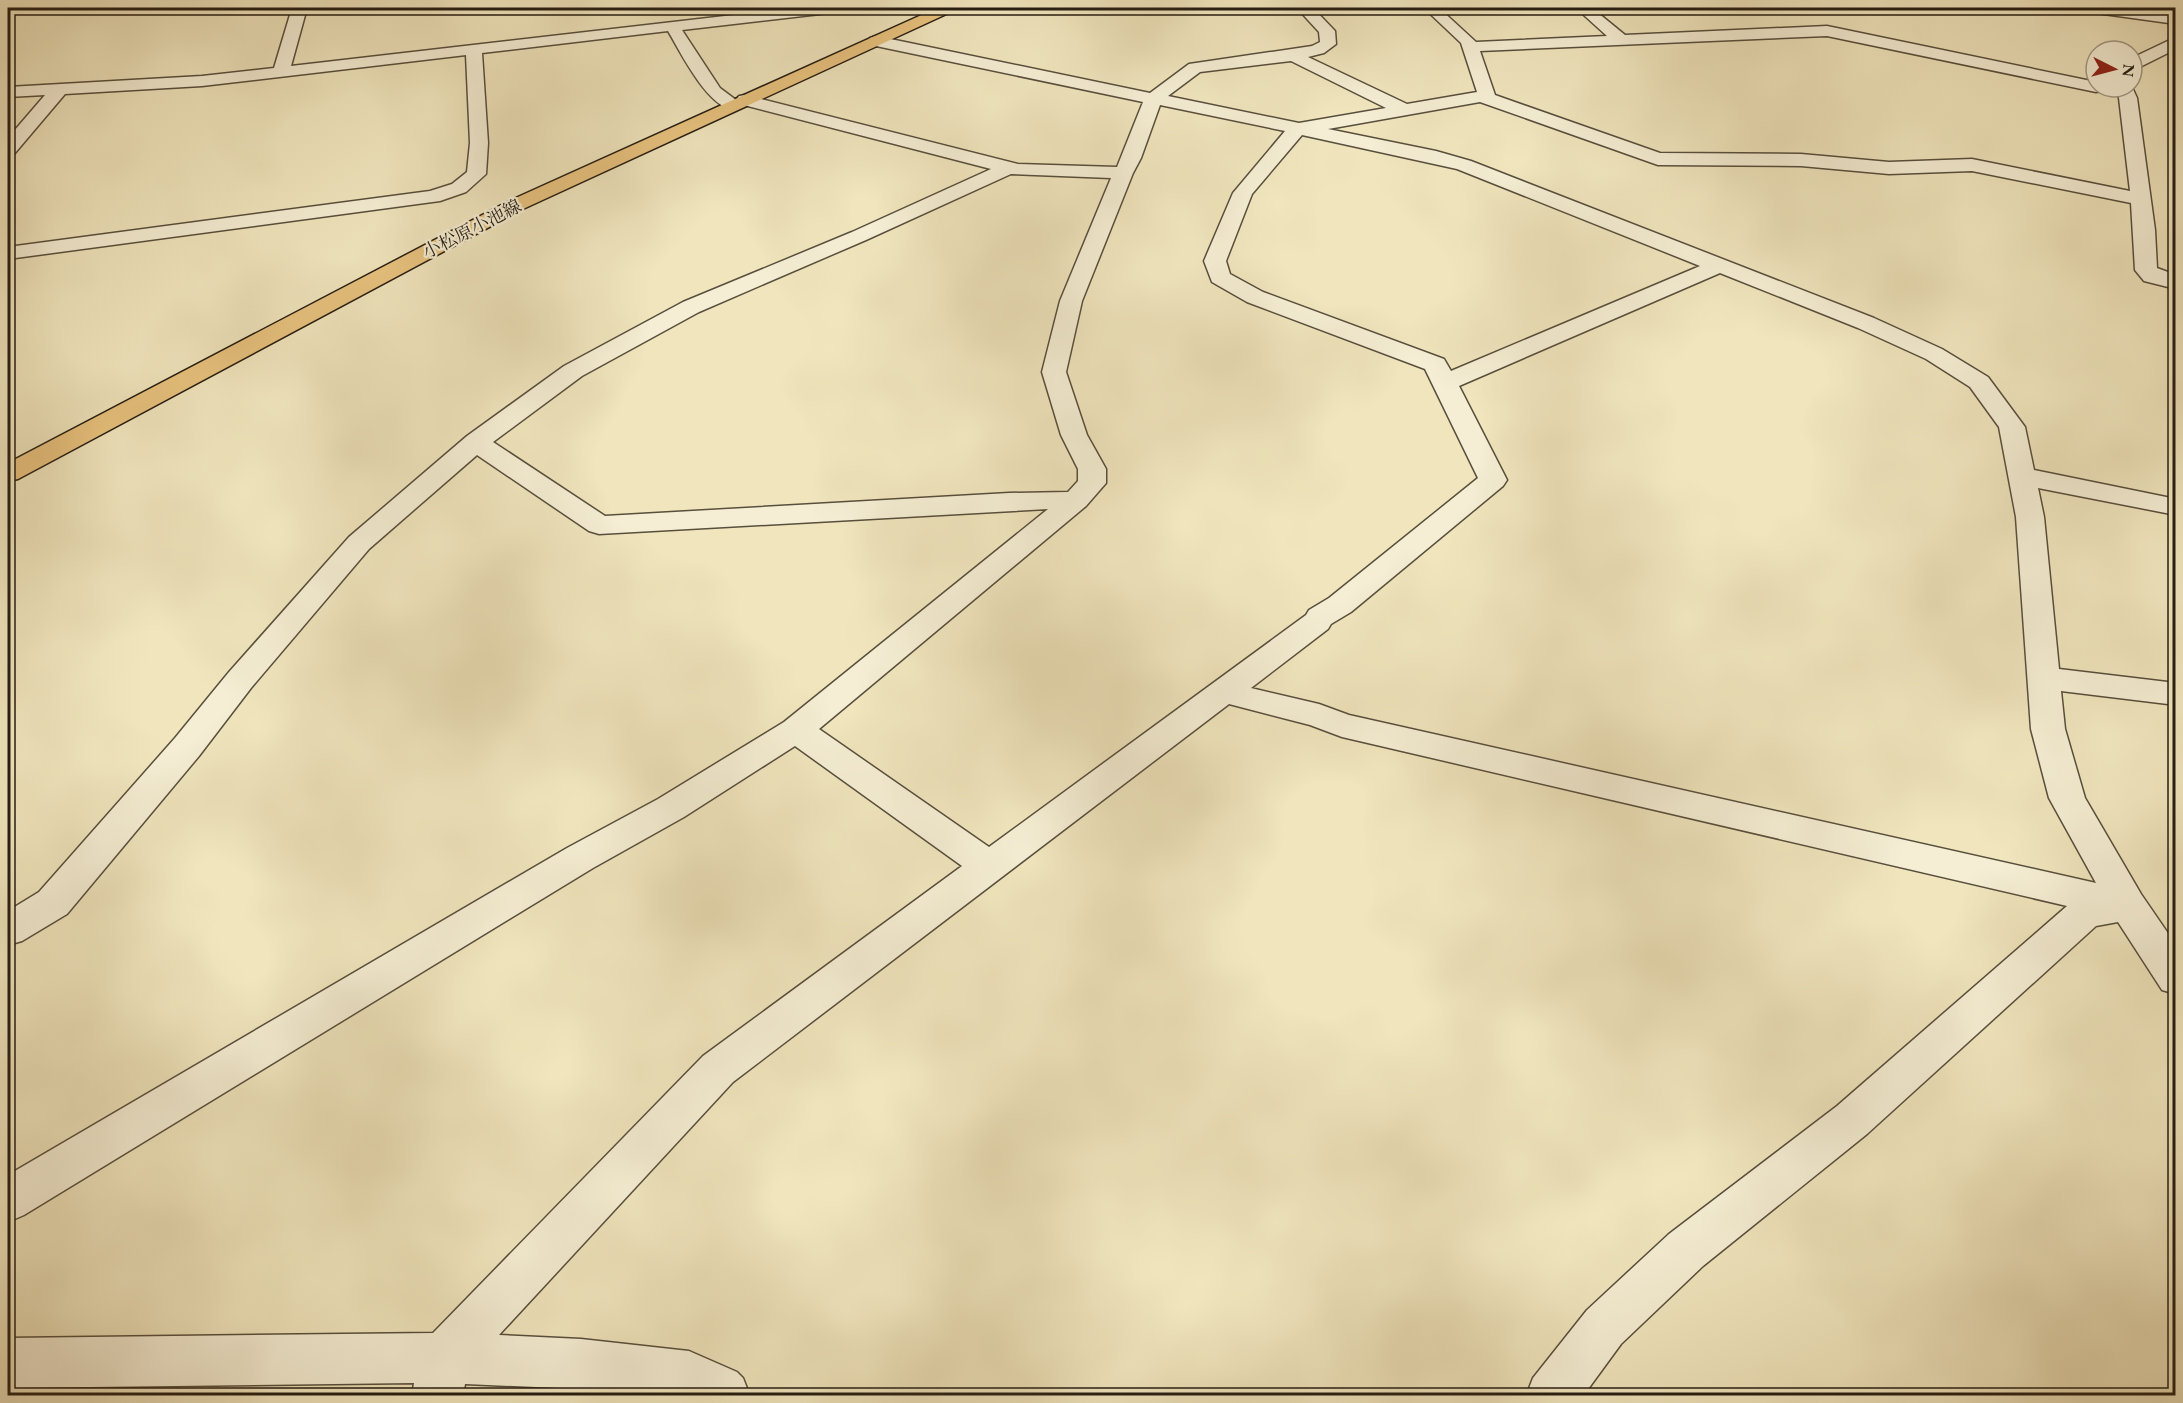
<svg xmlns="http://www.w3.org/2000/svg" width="2183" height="1403" font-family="'EB Garamond','Noto Serif JP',serif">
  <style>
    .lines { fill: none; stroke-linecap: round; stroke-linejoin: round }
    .minor-casing { stroke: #584f3d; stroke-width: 3 }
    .major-casing { stroke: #251d12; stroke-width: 3 }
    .minor { fill: #f5eed4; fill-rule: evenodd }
    .major { fill: #e8c27e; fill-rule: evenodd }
    .labels { text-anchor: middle; stroke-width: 4.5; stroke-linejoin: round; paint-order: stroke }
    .far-street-label { font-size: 18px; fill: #251d12; stroke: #f5eed4 }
  </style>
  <rect width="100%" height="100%" fill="#f0e5bd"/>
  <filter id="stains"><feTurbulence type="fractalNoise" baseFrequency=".00333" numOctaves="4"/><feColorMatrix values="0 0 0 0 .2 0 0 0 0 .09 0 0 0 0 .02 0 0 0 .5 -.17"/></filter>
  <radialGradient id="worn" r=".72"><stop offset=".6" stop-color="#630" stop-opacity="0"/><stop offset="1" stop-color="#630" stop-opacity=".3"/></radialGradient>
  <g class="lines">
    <g class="minor-casing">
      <g id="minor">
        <path d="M292 8H307L291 66 794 8H836L834 11 829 13 682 30 720 88 736 100 739 96 745 95 1018 164 1117 167 1143 102 876 46 870 44 868 41 870 38 876 36 1150 93 1189 64 1312 46 1320 42 1319 32 1297 8H1313L1335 31 1336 44 1324 53 1308 57 1407 104 1477 92 1461 43 1424 8H1439L1476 42 1607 36 1576 8H1592L1625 35 1827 26 2096 82V87H2105L2102 91 2096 92 1827 36 1480 51 1495 95 1660 153 1801 154 1889 162 1972 159 2130 191 2119 98 2114 87H2132L2137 98 2155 230 2157 268 2176 275V289L2144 281 2135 270 2131 203 1972 171 1889 174 1801 166 1658 165 1480 102 1328 129 1436 151 1471 161 1874 318 1942 349 1988 377 2025 427 2034 470 2176 499V515L2038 488 2044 517 2059 669 2176 683V705L2061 691 2065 729 2085 798 2141 894 2176 945V994L2162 990 2118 922 2096 926 1867 1134 1703 1266 1621 1344 1583 1396H1526L1533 1378 1587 1310 1669 1234 1837 1106 2067 906 1342 737 1310 725 1229 704 733 1082 499 1335 581 1339 689 1351 737 1372 743 1378 750 1396H638L581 1389 465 1384 463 1396H412L414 1383 8 1388V1338L433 1333 703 1056 962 866 795 746 684 817 593 868 24 1215 8 1222V1175L567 848 658 799 784 722 1048 509 599 534 589 531 477 455 369 549 251 688 199 756 67 914 22 941 8 945V911L39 892 175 738 229 672 349 537 467 436 564 366 683 302 852 232 991 169 740 104 738 109C711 115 680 51 668 31L482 53 488 143 486 174 466 192 440 201 8 259V247L430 191 452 184 467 172 470 143 466 55 202 86 65 94 15 153 8 155V138L45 95 8 97V87L202 76 274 68ZM1291 61 1386 108 1299 123 1168 96 1200 72ZM1160 105 1285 131 1233 193 1204 261 1212 282 1247 302 1425 369 1478 478 1329 598 1309 610 1306 615 989 847 819 729 1086 506 1106 483V469L1087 435 1066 372 1082 301 1133 173 1141 158ZM1302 135 1457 169 1700 266 1451 371 1444 359 1263 292 1230 274 1226 261 1252 194ZM1011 174 1111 178 1060 301 1042 372 1061 435 1078 469V481L1068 492 1009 493 605 516 493 442 582 376 699 312 866 240ZM1720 273 1858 328 1926 359 1970 387 1999 427 2016 517 2031 729 2049 798 2096 883 1349 715 1319 704 1251 688 1328 629 1331 624 1351 612 1503 486 1507 480 1459 386Z"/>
        <polygon points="2088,8 2126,8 2176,14 2176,24 2096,13"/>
        <polygon points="2176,37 2176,49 2132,71 2132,58"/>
      </g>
    </g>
    <g class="major-casing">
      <polygon id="major" points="937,8 956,8 953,11 523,209 18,479 8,481 8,463 509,201"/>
    </g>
    <use href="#minor" class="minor"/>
    <use href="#major" class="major"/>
  </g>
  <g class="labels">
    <g class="far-street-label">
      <text transform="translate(472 229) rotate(-27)" y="6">小松原小池線</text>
    </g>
  </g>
  <rect width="2183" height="1403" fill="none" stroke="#f0e5bd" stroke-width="30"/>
  <rect x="9" y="9" width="2165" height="1385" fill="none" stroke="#251d12" stroke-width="3"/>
  <rect x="15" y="15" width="2153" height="1373" fill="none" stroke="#251d12" stroke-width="1.5"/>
  <g transform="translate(2114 69) rotate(96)"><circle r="28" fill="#f5eed4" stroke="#a29a86" stroke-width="1.5"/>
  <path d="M0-4.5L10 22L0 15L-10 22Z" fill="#8f2418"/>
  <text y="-9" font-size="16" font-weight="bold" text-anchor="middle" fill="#251d12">N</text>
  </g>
  <rect width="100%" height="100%" filter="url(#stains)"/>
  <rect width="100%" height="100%" fill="url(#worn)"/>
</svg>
